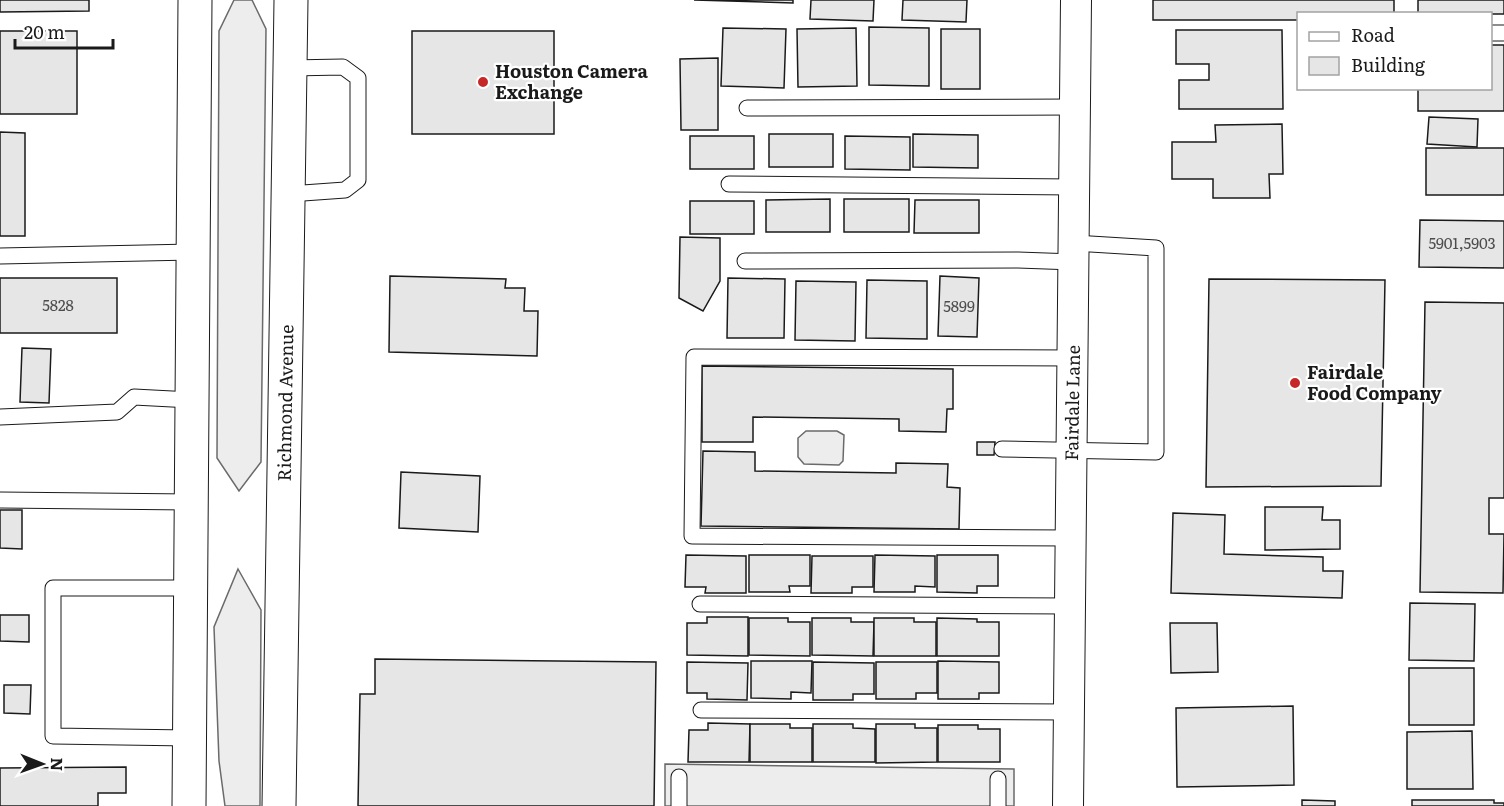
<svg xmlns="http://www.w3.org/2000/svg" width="1504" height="806" font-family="Literata,serif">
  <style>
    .built { fill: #ededed; stroke: #6a6a6a; stroke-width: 1.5 }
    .building { fill: #e6e6e6; stroke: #1a1a1a; stroke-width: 1.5 }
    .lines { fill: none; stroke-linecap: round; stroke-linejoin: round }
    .service-casing { stroke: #1a1a1a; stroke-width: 17 }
    .minor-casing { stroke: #1a1a1a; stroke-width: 32 }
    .secondary-casing { stroke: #1a1a1a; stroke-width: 35 }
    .service { stroke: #fff; stroke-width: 15 }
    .minor { stroke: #fff; stroke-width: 30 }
    .secondary { stroke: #fff; stroke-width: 33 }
    .poi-dot { fill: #c62828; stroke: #fff; stroke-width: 2 }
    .labels { text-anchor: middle; stroke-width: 4.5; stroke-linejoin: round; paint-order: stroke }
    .number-label { font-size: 15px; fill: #4d4d4d }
    .poi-label { font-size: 18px; font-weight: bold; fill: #1a1a1a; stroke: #fff; text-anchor: start }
    .street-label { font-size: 18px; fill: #1a1a1a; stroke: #fff }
  </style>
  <rect width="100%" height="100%" fill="#fff"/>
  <g class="built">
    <polygon points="234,0 252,0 266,29 261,462 239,491 217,458 219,31"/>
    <polygon points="806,431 837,431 844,435 843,461 839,465 804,464 798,457 798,438"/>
    <polygon points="238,569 261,610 260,806 225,806 219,761 214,627"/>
    <polygon points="665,764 1014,769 1014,806 665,806"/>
  </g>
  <g class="building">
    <polygon points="0,0 89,0 89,11 0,12"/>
    <polygon points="694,0 793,0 793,3"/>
    <polygon points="811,0 874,0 873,21 810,19"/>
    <polygon points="903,0 967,0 966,22 902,20"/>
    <polygon points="1153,0 1394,0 1394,14 1298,14 1298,20 1153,20"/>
    <rect x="1418" y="0" width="86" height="14"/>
    <polygon points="869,27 929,28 929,86 869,85"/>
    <polygon points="723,28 786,29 784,88 721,86"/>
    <polygon points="856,28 857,86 798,87 797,29"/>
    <rect x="941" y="29" width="39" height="60"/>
    <polygon points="1176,30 1282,30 1283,109 1179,109 1179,80 1209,80 1209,64 1176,64"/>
    <rect x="0" y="31" width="77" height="83"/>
    <rect x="412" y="31" width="142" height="103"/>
    <polygon points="1490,45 1504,45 1504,111 1418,111 1418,88 1490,88"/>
    <polygon points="718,58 718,130 681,130 680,59"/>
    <polygon points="1429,117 1478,119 1477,147 1427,144"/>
    <polygon points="1282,124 1283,174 1269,174 1270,198 1213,198 1213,179 1172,179 1172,142 1216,142 1215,125"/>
    <polygon points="0,132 25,133 25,236 0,236"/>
    <rect x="769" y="134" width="64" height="33"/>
    <polygon points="913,134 978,135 978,168 913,167"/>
    <rect x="690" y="136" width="64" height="33"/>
    <polygon points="845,136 910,137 910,170 845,169"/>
    <rect x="1426" y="148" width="78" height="47"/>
    <polygon points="830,199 830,232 766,232 766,200"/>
    <rect x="844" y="199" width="65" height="33"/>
    <polygon points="915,200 979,200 979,233 914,233"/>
    <rect x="690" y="201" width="64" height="33"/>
    <polygon points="1420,220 1504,221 1504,268 1419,267"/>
    <polygon points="680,237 720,238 720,281 703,311 679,298"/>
    <polygon points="390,276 506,279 505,288 525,288 524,311 538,311 537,356 389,352"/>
    <polygon points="940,276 979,278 977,337 938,336"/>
    <rect x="0" y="278" width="117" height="55"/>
    <polygon points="728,278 785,279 784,338 727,338"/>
    <polygon points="1209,279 1385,280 1381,486 1206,487"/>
    <polygon points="867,280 927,281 927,339 866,338"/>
    <polygon points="796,281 856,282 855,341 795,340"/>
    <polygon points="1425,302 1504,303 1504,498 1489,498 1489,534 1504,534 1503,593 1420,592"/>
    <polygon points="22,348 51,349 49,403 20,402"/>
    <polygon points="702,366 953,369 953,409 947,409 946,432 899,431 899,419 753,417 753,442 702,442"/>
    <polygon points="977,442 995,442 994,455 977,455"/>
    <polygon points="703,451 755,452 755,471 896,473 896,463 948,464 947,487 960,488 959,529 701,526"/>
    <polygon points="401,472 480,476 478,532 399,528"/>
    <polygon points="1265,507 1323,507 1322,520 1340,520 1340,549 1265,550"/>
    <polygon points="0,510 22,510 22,549 0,548"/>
    <polygon points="1173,513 1225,515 1224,554 1323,557 1323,571 1343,571 1342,598 1171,593"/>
    <polygon points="686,555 746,556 746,593 705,593 706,587 685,587"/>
    <polygon points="749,555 810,555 810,586 789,586 790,592 749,592"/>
    <polygon points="875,555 935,556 935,587 915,586 915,592 874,592"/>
    <polygon points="937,555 998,555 998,586 977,586 977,593 937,592"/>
    <polygon points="812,556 873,556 873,587 852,587 852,593 811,593"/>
    <polygon points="1410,603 1475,604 1474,661 1409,660"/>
    <polygon points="0,615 29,615 29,642 0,641"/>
    <polygon points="707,617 748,617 748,656 687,655 687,623 707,623"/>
    <polygon points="749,618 788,618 788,622 810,622 810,656 749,655"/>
    <polygon points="812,618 851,618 851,622 874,622 873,656 812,655"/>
    <polygon points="874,618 914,618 914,622 936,622 936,656 874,656"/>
    <polygon points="937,618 977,619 977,622 999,622 999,656 937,656"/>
    <polygon points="1170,623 1217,623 1218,672 1171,673"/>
    <polygon points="375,659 656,662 654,806 358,806 360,694 375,694"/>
    <polygon points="751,661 812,661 811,693 791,692 791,699 751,698"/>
    <polygon points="938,661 999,662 999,693 979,693 979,699 938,699"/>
    <polygon points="687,662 748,663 747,700 707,699 707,693 687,693"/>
    <polygon points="813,662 874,663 874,694 853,694 853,700 813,700"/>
    <polygon points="876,662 937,662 937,693 916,693 916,699 876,699"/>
    <rect x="1409" y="668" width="65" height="57"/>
    <polygon points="4,685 31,685 30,714 4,713"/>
    <polygon points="1293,706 1294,785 1177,787 1176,708"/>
    <polygon points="708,723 750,724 749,762 688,762 689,730 708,730"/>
    <polygon points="750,724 790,724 790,728 812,728 812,762 750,762"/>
    <polygon points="813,724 853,724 853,728 875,729 875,762 813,762"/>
    <polygon points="876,724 915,724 915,728 937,728 937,762 876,763"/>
    <polygon points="938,725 978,725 978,729 1000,729 1000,762 938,762"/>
    <polygon points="1472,731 1473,789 1407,789 1407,732"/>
    <polygon points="126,767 126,793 98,793 98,806 0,806 0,768"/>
    <polygon points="1302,800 1335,801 1335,806 1302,806"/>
    <polygon points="1412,800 1494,800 1494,803 1504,803 1504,806 1412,806"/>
  </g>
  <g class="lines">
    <g class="service-casing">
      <g id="service">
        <polyline points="1490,33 1504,33"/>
        <polyline points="747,108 1075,107"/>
        <polyline points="729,184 1075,187"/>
        <polyline points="289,194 345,190 358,180 358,78 343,67 290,68"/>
        <polyline points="0,256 192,252"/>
        <polyline points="745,261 1018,260 1074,262"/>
        <polyline points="0,417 117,412 134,397 191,400"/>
        <polyline points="1002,449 1156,452 1156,248 1074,243"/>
        <polyline points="0,500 190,502"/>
        <polyline points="1072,538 692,536 694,357 1073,358"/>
        <polyline points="700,604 1071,606"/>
        <polyline points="701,710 1070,712"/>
        <polyline points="189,738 53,736 53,588 189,588"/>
        <polyline points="679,806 679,777"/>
        <polyline points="998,806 998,779"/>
      </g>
    </g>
    <g class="minor-casing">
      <polyline id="minor" points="1068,806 1076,0"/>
    </g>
    <g class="secondary-casing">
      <g id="secondary">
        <polyline points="189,806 195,0"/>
        <polyline points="279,806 291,0"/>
      </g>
    </g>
    <use href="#service" class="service"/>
    <use href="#minor" class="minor"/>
    <use href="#secondary" class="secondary"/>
  </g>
  <g class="poi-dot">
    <circle cx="483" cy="82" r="6"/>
    <circle cx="1295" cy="383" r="6"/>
  </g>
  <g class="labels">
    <g class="number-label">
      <text x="1462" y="249">5901,5903</text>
      <text x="58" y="311">5828</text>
      <text x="959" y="312">5899</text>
    </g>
    <g class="poi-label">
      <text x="495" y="78">Houston Camera<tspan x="495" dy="21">Exchange</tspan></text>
      <text x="1307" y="379">Fairdale<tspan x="1307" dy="21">Food Company</tspan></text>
    </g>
    <g class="street-label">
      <text transform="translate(286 403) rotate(-89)" y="6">Richmond Avenue</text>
      <text transform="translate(1073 403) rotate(-89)" y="6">Fairdale Lane</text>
    </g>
  </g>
  <rect x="1297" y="12" width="195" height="78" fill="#ffffff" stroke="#a3a3a3" stroke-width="1.5"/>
  <rect x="1309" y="32" width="30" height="9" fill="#ffffff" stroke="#a3a3a3" stroke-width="1.5"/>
  <text x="1351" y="42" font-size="18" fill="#1a1a1a">Road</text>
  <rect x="1309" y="57" width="30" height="18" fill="#e6e6e6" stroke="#a3a3a3" stroke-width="1.5"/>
  <text x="1351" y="72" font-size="18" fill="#1a1a1a">Building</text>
  <g transform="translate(42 764) rotate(91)" stroke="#ffffff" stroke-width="4.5" paint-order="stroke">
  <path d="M0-4.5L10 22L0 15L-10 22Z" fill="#1a1a1a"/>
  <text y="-9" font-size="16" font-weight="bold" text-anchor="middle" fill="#1a1a1a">N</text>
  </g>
  <path d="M15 39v9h98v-9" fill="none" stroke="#1a1a1a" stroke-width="3"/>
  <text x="24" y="39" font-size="18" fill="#1a1a1a" stroke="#ffffff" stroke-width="4.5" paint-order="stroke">20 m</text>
</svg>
